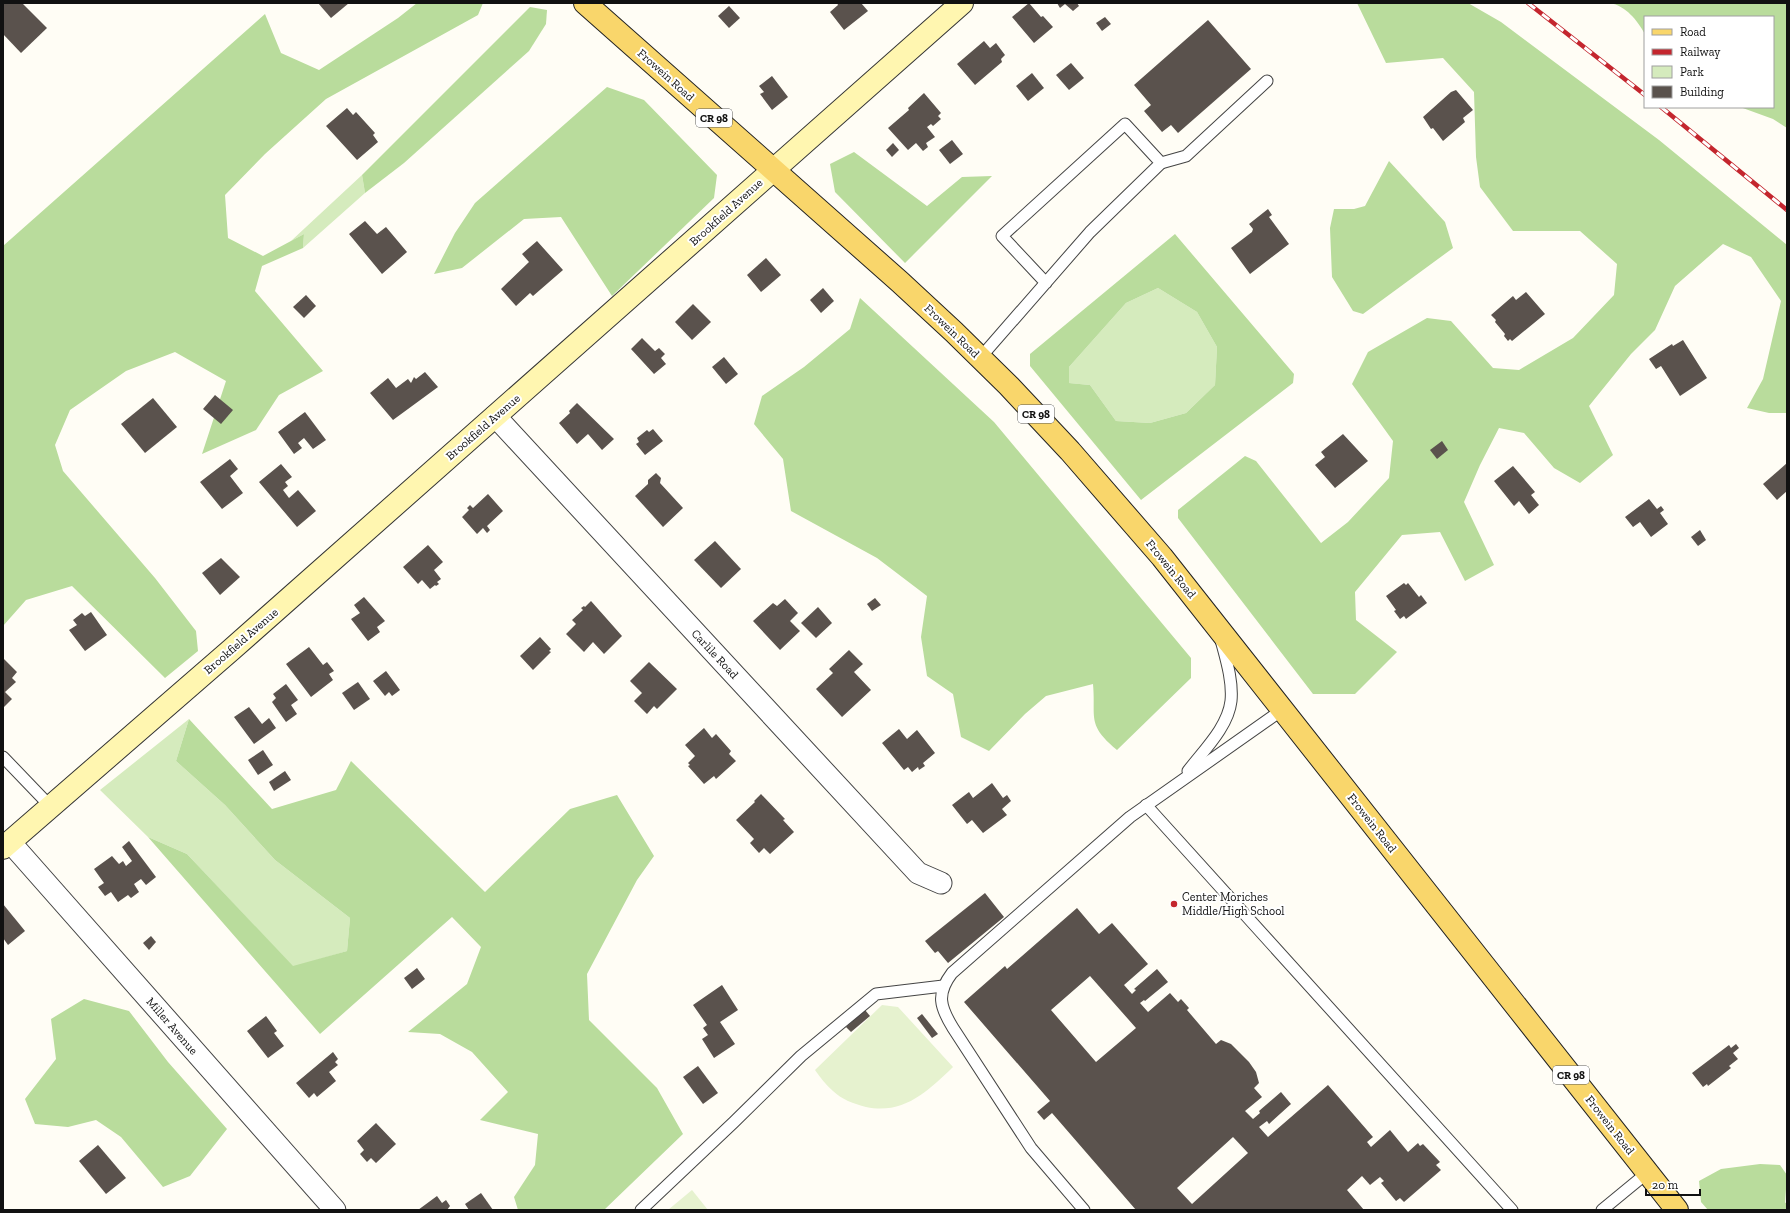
<svg xmlns="http://www.w3.org/2000/svg" width="1790" height="1213" font-family="'Zilla Slab',serif">
  <style>
    .green { fill: #d5ebbd }
    .forest { fill: #b9dc9c; fill-rule: evenodd }
    .pitch { fill: #e6f2cf }
    .building { fill: #5a524d; fill-rule: evenodd }
    .lines { fill: none; stroke-linecap: round; stroke-linejoin: round }
    .service-casing { stroke: #444; stroke-width: 13 }
    .minor-casing { stroke: #444; stroke-width: 23 }
    .secondary-casing { stroke: #333; stroke-width: 24 }
    .primary-casing { stroke: #222; stroke-width: 24 }
    .service { stroke: #fff; stroke-width: 11 }
    .minor { stroke: #fff; stroke-width: 21 }
    .secondary { stroke: #fff6b0; stroke-width: 22 }
    .primary { stroke: #f9d66b; stroke-width: 22 }
    .rail-casing { stroke: #c4262e; stroke-width: 4.5 }
    .rail { stroke: #fff; stroke-width: 3; stroke-dasharray: 9; stroke-linecap: butt }
    .poi-dot { fill: #c4262e; stroke: #fff; stroke-width: 1.5 }
    .labels { text-anchor: middle; stroke-width: 4; stroke-linejoin: round; paint-order: stroke }
    .shield { fill: #fff; stroke: #585858; stroke-width: 1 }
    .shield-label { font-size: 11px; font-weight: bold; fill: #111 }
    .street-label { font-size: 12px; fill: #111; stroke: #fff }
    .poi-label { font-size: 12px; fill: #111; stroke: #fff; text-anchor: start }
  </style>
  <rect width="100%" height="100%" fill="#fffdf5"/>
  <g class="green">
    <polygon points="362,175 365,193 303,248 304,234 291,241"/>
    <polygon points="1158,288 1197,312 1217,347 1215,385 1186,413 1150,423 1116,421 1090,385 1069,383 1069,367 1126,303"/>
    <polygon points="189,719 176,761 225,805 275,860 350,918 347,951 293,967 187,854 148,837 100,790"/>
  </g>
  <g class="forest">
    <polygon points="417,3 483,3 478,15 326,99 265,154 225,195 228,238 263,256 304,234 303,248 262,266 255,291 323,371 279,395 256,430 202,454 226,381 175,352 126,371 70,410 55,445 63,471 155,578 196,631 198,651 165,678 72,586 26,600 3,626 3,246 265,14 281,53 319,70 398,18"/>
    <polygon points="1357,3 1468,3 1501,22 1659,140 1787,245 1787,413 1769,413 1747,408 1763,379 1781,301 1751,257 1723,244 1675,286 1655,330 1631,354 1589,406 1613,455 1580,483 1554,468 1524,433 1499,428 1480,465 1464,502 1494,565 1465,581 1440,532 1402,535 1355,592 1356,620 1397,652 1355,694 1313,694 1178,518 1178,510 1245,456 1256,461 1321,543 1348,522 1389,478 1393,441 1352,384 1368,352 1427,318 1451,321 1493,368 1519,370 1573,338 1614,295 1617,264 1580,231 1513,231 1480,187 1476,157 1474,92 1443,58 1386,63"/>
    <path d="M1610 3H1787V128L1773 119 1740 107H1773V17H1645V34C1637 20 1626 6 1610 3Z"/>
    <polygon points="530,7 547,10 546,24 529,51 404,163 365,193 362,175"/>
    <polygon points="607,87 644,100 717,175 714,198 612,296 561,217 524,219 462,268 434,274 455,233 475,203"/>
    <polygon points="854,152 927,206 962,177 992,176 905,263 835,192 830,164"/>
    <polygon points="1389,161 1445,222 1453,248 1363,314 1353,311 1332,277 1330,228 1334,209 1354,209 1365,206"/>
    <path d="M1175 234 1294 374 1293 383 1141 500 1030 366V354ZM1158 288 1197 312 1217 347 1215 385 1186 413 1150 423 1116 421 1090 385 1069 383V367L1126 303Z"/>
    <path d="M860 298 994 422 1191 658V678L1117 750C1086 724 1096 718 1093 684L1046 696 1025 714 989 751 961 737 953 694 927 676 921 637 927 596 877 558 791 511 783 459 754 424 762 396 804 367 850 329Z"/>
    <polygon points="189,719 272,809 336,790 351,761 485,892 570,809 617,795 654,856 637,880 587,974 589,1020 657,1088 683,1134 604,1210 518,1210 514,1197 535,1165 538,1134 480,1120 508,1092 472,1052 440,1034 408,1032 467,984 481,947 452,917 320,1034 148,837 187,854 293,966 347,951 350,918 275,860 225,805 176,761"/>
    <polygon points="84,999 129,1011 168,1062 227,1129 190,1176 163,1187 121,1137 96,1120 68,1127 35,1124 25,1099 56,1059 51,1019"/>
    <polygon points="1760,1164 1780,1165 1787,1175 1785,1203 1787,1202 1787,1210 1708,1210 1701,1202 1699,1181 1721,1169"/>
  </g>
  <g class="pitch">
    <path d="M882 1005 898 1007 953 1067C928 1091 904 1115 866 1107 854 1104 841 1099 833 1091 826 1085 820 1077 815 1070Z"/>
    <polygon points="692,1190 708,1210 668,1210"/>
  </g>
  <g class="building">
    <polygon points="3,3 22,3 47,28 21,53 3,34"/>
    <polygon points="318,3 349,3 331,18"/>
    <polygon points="837,3 861,3 868,11 844,30 830,12 838,5"/>
    <polygon points="1029,3 1041,17 1043,16 1053,27 1034,43 1012,17"/>
    <polygon points="1057,3 1077,3 1079,6 1073,11 1065,4 1060,8"/>
    <polygon points="729,6 740,18 729,28 718,16"/>
    <polygon points="1105,17 1111,24 1102,31 1096,23"/>
    <polygon points="1208,20 1251,69 1178,133 1171,125 1162,132 1144,111 1151,105 1134,85"/>
    <polygon points="984,41 990,48 996,43 1005,55 1001,59 1002,62 975,85 957,64"/>
    <polygon points="1071,63 1084,78 1069,90 1056,75"/>
    <polygon points="1032,73 1044,88 1028,101 1016,86"/>
    <polygon points="772,76 788,97 772,110 760,94 764,92 759,86"/>
    <polygon points="1456,90 1473,110 1463,118 1465,122 1443,141 1433,128 1431,129 1423,117 1451,92"/>
    <polygon points="924,93 941,113 938,116 941,119 933,126 931,124 927,127 935,137 926,143 928,147 923,151 916,143 908,150 888,128 909,110 908,108"/>
    <polygon points="347,108 353,115 356,112 375,133 373,135 378,142 357,160 326,126"/>
    <polygon points="952,140 963,154 950,164 939,150"/>
    <polygon points="893,143 899,150 892,157 886,150"/>
    <polygon points="1268,209 1272,215 1269,217 1289,244 1250,274 1231,248 1252,232 1253,229 1249,224"/>
    <polygon points="365,221 377,234 386,227 407,252 382,274 349,234"/>
    <polygon points="537,241 563,270 533,296 530,293 516,306 501,289 529,262 522,254"/>
    <polygon points="766,258 781,275 761,292 747,275"/>
    <polygon points="823,288 834,301 821,313 810,300"/>
    <polygon points="1526,292 1545,314 1512,341 1510,339 1508,341 1504,336 1505,334 1495,322 1496,320 1491,315 1513,296 1516,300"/>
    <polygon points="306,295 316,306 304,318 293,307"/>
    <polygon points="693,304 711,322 692,340 675,322"/>
    <polygon points="642,338 655,351 659,348 665,354 661,358 666,364 654,374 631,349"/>
    <polygon points="1683,340 1707,378 1680,396 1661,366 1656,369 1649,359 1672,344 1673,346"/>
    <polygon points="724,357 738,374 726,384 712,367"/>
    <polygon points="425,372 438,387 393,420 370,393 388,378 396,388 408,379 411,383 414,377 416,379"/>
    <polygon points="215,395 233,410 221,424 203,409"/>
    <polygon points="153,398 177,427 145,453 121,424"/>
    <polygon points="577,403 614,439 602,450 588,434 577,444 559,423 570,413 569,411"/>
    <polygon points="305,412 326,440 313,449 304,438 298,443 302,448 294,454 278,432"/>
    <polygon points="653,429 663,441 645,455 636,444 639,442 637,438 647,430 649,432"/>
    <polygon points="1343,434 1368,461 1335,488 1315,465 1325,457 1321,452"/>
    <polygon points="1442,441 1448,450 1437,459 1430,450"/>
    <polygon points="230,459 238,469 230,476 243,493 222,509 200,482"/>
    <polygon points="1787,463 1787,491 1777,500 1763,484"/>
    <polygon points="281,464 292,477 285,482 288,486 283,490 289,498 298,490 316,511 297,527 259,482"/>
    <polygon points="1513,466 1535,492 1531,495 1539,505 1529,514 1519,501 1514,506 1494,481"/>
    <polygon points="656,473 661,478 660,483 683,508 663,527 635,496 648,484 648,480"/>
    <polygon points="488,494 503,511 487,526 490,530 487,533 483,528 477,534 462,517 469,510 467,508 470,505 473,508"/>
    <polygon points="1649,499 1657,509 1661,506 1664,510 1660,513 1668,524 1651,537 1640,522 1633,527 1625,517"/>
    <polygon points="1700,530 1706,540 1698,546 1691,537"/>
    <polygon points="715,541 741,569 721,588 694,560"/>
    <polygon points="428,545 443,562 434,570 441,579 437,582 439,584 436,586 435,585 430,589 422,580 418,584 403,567"/>
    <polygon points="221,558 240,577 220,595 202,573"/>
    <polygon points="1404,583 1406,585 1408,583 1419,597 1421,595 1427,603 1406,619 1404,616 1400,619 1394,611 1396,610 1386,596"/>
    <polygon points="364,597 385,621 377,627 380,632 368,641 351,619 360,613 354,605"/>
    <polygon points="875,598 881,605 872,611 867,604"/>
    <polygon points="785,599 798,613 790,621 800,631 780,650 753,621 773,603 777,606"/>
    <polygon points="591,601 622,636 604,654 593,642 584,652 566,634 576,624 572,620 583,610 581,608 584,606 585,607"/>
    <polygon points="818,607 832,623 816,638 801,623"/>
    <polygon points="91,612 107,635 85,651 69,630 77,625 73,620 82,613 85,616"/>
    <polygon points="540,637 551,649 549,651 551,652 533,670 520,656"/>
    <polygon points="309,647 323,665 327,662 334,671 329,674 333,680 311,697 286,664"/>
    <polygon points="849,650 863,664 854,672 871,690 842,717 816,689 833,673 829,669"/>
    <polygon points="3,658 17,672 12,678 16,682 5,692 12,699 4,707"/>
    <polygon points="649,662 677,689 657,709 654,706 647,714 634,701 642,693 630,681"/>
    <polygon points="386,671 400,690 392,696 389,692 385,696 373,681"/>
    <polygon points="358,682 370,699 354,710 342,693"/>
    <polygon points="286,684 298,700 291,705 297,714 286,722 272,702 276,698 273,694"/>
    <polygon points="249,707 262,724 269,718 276,728 254,744 234,717"/>
    <polygon points="704,728 712,738 716,734 731,751 729,754 736,761 716,779 714,776 704,784 688,766 690,765 688,763 695,756 685,745"/>
    <polygon points="899,729 907,739 917,730 935,753 923,763 925,766 919,770 918,767 912,772 908,767 904,770 882,743"/>
    <polygon points="263,750 273,765 258,775 248,760"/>
    <polygon points="285,771 291,780 274,791 269,782"/>
    <polygon points="992,783 1003,798 1007,795 1011,801 1002,809 1007,815 983,833 972,820 967,824 952,805 969,792 973,798"/>
    <polygon points="761,794 785,819 783,820 794,832 770,854 764,848 759,853 750,843 754,839 736,820 755,802 754,801"/>
    <polygon points="129,841 156,877 146,885 141,879 134,884 139,892 131,898 128,895 118,902 111,892 105,896 98,887 104,883 94,869 112,856 119,864 123,861 126,866 132,861 122,847"/>
    <polygon points="985,893 1004,917 948,963 938,951 935,953 925,941"/>
    <polygon points="3,904 25,931 8,945 3,938"/>
    <path d="M1077 908 1099 934 1112 923 1148 964 1124 985 1132 994 1136 990 1134 989 1157 969 1168 982 1145 1001 1144 1000 1140 1003 1148 1012 1170 993 1178 1002 1181 999 1189 1008 1187 1010 1216 1044 1221 1040 1231 1044 1249 1062 1256 1072 1259 1083 1254 1088 1262 1097 1245 1111 1253 1119 1260 1113 1259 1111 1281 1092 1291 1104 1269 1124 1267 1121 1259 1127 1268 1137 1328 1085 1373 1137 1367 1142 1371 1147 1390 1130 1408 1152 1418 1143 1420 1146 1423 1144 1440 1162 1436 1165 1441 1170 1404 1202 1400 1198 1396 1201 1381 1183 1384 1181 1380 1177 1370 1185 1362 1176 1347 1190 1364 1210H1136L1052 1113 1044 1120 1037 1112 1050 1101 964 1002 1005 966 1007 969ZM1090 976 1136 1028 1096 1062 1051 1010ZM1233 1137 1248 1153 1192 1204 1177 1188Z"/>
    <polygon points="151,936 156,942 149,950 143,943"/>
    <polygon points="417,968 425,979 412,989 404,978"/>
    <polygon points="722,985 738,1010 720,1022 735,1044 714,1058 702,1039 708,1035 703,1028 707,1025 693,1005"/>
    <polygon points="865,1010 870,1016 851,1032 846,1027"/>
    <polygon points="922,1014 938,1034 932,1038 917,1018"/>
    <polygon points="266,1016 277,1031 274,1033 284,1046 268,1058 247,1031"/>
    <polygon points="1736,1044 1739,1048 1733,1053 1738,1059 1729,1066 1731,1068 1708,1086 1707,1084 1703,1087 1692,1073 1729,1045 1731,1048"/>
    <polygon points="333,1052 338,1059 335,1062 338,1065 329,1072 336,1081 317,1097 314,1093 309,1098 296,1083"/>
    <polygon points="698,1066 718,1093 703,1104 683,1077"/>
    <polygon points="376,1123 396,1144 376,1163 371,1158 367,1162 360,1154 364,1150 357,1141"/>
    <polygon points="98,1145 126,1178 106,1194 79,1161"/>
    <polygon points="481,1193 493,1210 469,1210 465,1204"/>
    <polygon points="437,1196 442,1203 446,1200 450,1206 447,1210 418,1210"/>
  </g>
  <g class="lines">
    <g class="service-casing">
      <g id="service">
        <polyline points="1161,163 1186,156 1267,81"/>
        <polyline points="980,358 1090,232 1161,163 1125,124 1002,236 1046,283"/>
        <polyline points="3,757 51,807"/>
        <path d="M1188 771C1204 750 1228 727 1231 701 1233 681 1226 659 1221 640"/>
        <polyline points="1146,805 1512,1210"/>
        <polyline points="641,1210 734,1122 801,1056 876,994 943,986"/>
        <path d="M1084 1210 1031 1148 953 1028C940 1007 936 994 952 973L1130 817 1282 710"/>
        <polyline points="1602,1210 1647,1173"/>
      </g>
    </g>
    <g class="minor-casing">
      <g id="minor">
        <polyline points="495,416 918,873 941,883"/>
        <polyline points="10,842 335,1210"/>
      </g>
    </g>
    <g class="secondary-casing">
      <polyline id="secondary" points="3,848 231,650 962,3"/>
    </g>
    <g class="primary-casing">
      <polyline id="primary" points="585,3 900,282 954,332 1009,386 1070,451 1162,557 1677,1210"/>
    </g>
    <use href="#service" class="service"/>
    <use href="#minor" class="minor"/>
    <use href="#secondary" class="secondary"/>
    <use href="#primary" class="primary"/>
    <g class="rail-casing">
      <g id="rail">
        <polyline points="1528,3 1645,95"/>
        <polyline points="1661,107 1787,210"/>
      </g>
    </g>
    <use href="#rail" class="rail"/>
  </g>
  <circle class="poi-dot" cx="1174" cy="904" r="4"/>
  <g class="labels">
    <g class="shield">
      <rect x="696" y="109" width="36" height="18" rx="3"/>
      <rect x="1018" y="405" width="36" height="18" rx="3"/>
      <rect x="1553" y="1066" width="36" height="18" rx="3"/>
    </g>
    <g class="shield-label">
      <text x="714" y="122">CR 98</text>
      <text x="1036" y="418">CR 98</text>
      <text x="1571" y="1079">CR 98</text>
    </g>
    <g class="street-label">
      <text transform="translate(666 75) rotate(42)" y="4">Frowein Road</text>
      <text transform="translate(726 212) rotate(-42)" y="4">Brookfield Avenue</text>
      <text transform="translate(952 331) rotate(44)" y="4">Frowein Road</text>
      <text transform="translate(483 427) rotate(-41)" y="4">Brookfield Avenue</text>
      <text transform="translate(1171 569) rotate(51)" y="4">Frowein Road</text>
      <text transform="translate(241 641) rotate(-41)" y="4">Brookfield Avenue</text>
      <text transform="translate(715 654) rotate(47)" y="4">Carlile Road</text>
      <text transform="translate(1372 823) rotate(52)" y="4">Frowein Road</text>
      <text transform="translate(172 1026) rotate(49)" y="4">Miller Avenue</text>
      <text transform="translate(1610 1125) rotate(52)" y="4">Frowein Road</text>
    </g>
    <g class="poi-label">
      <text x="1182" y="901">Center Moriches<tspan x="1182" dy="14">Middle/High School</tspan></text>
    </g>
  </g>
  <rect width="1790" height="1213" fill="none" stroke="#111111" stroke-width="8"/>
  <rect x="1644" y="16" width="130" height="92" fill="#ffffff" stroke="#a0a0a0"/>
  <rect x="1652" y="29" width="20" height="6" fill="#f9d66b" stroke="#a0a0a0"/>
  <text x="1680" y="36" font-size="12" fill="#111111">Road</text>
  <rect x="1652" y="49" width="20" height="6" fill="#c4262e" stroke="#a0a0a0"/>
  <text x="1680" y="56" font-size="12" fill="#111111">Railway</text>
  <rect x="1652" y="66" width="20" height="12" fill="#d5ebbd" stroke="#a0a0a0"/>
  <text x="1680" y="76" font-size="12" fill="#111111">Park</text>
  <rect x="1652" y="86" width="20" height="12" fill="#5a524d" stroke="#a0a0a0"/>
  <text x="1680" y="96" font-size="12" fill="#111111">Building</text>
  <path d="M1646 1189v6h54v-6" fill="none" stroke="#111111" stroke-width="2"/>
  <text x="1652" y="1189" font-size="12" fill="#111111" stroke="#ffffff" stroke-width="3" paint-order="stroke">20 m</text>
</svg>
